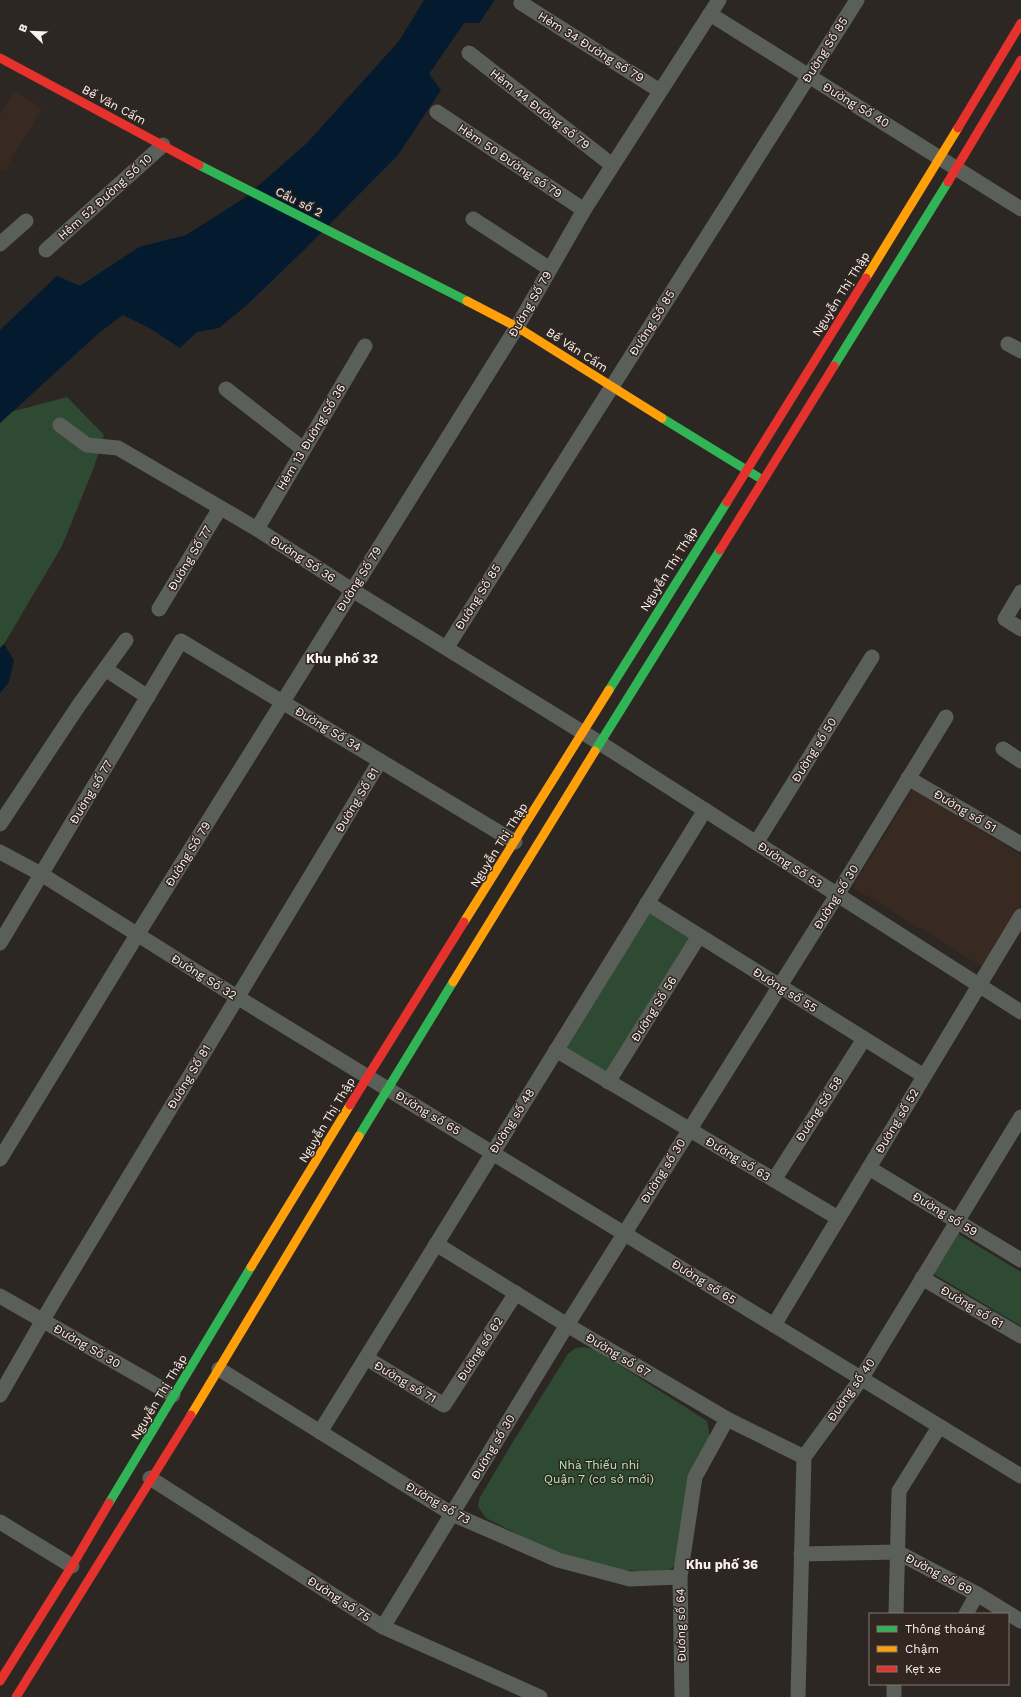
<svg xmlns="http://www.w3.org/2000/svg" width="1021" height="1697" font-family="'Work Sans',sans-serif">
  <style>
    .built { fill: #392a21 }
    .green { fill: #2f4a33 }
    .water { fill: #041a2f }
    .lines { fill: none; stroke-linecap: round; stroke-linejoin: round }
    .street { stroke: #5b5f5a; stroke-width: 15 }
    .fast { stroke: #30b455; stroke-width: 9 }
    .slow { stroke: #ff9f0a; stroke-width: 9 }
    .jam { stroke: #e5322d; stroke-width: 9 }
    .labels { text-anchor: middle; stroke-width: 3; stroke-linejoin: round; paint-order: stroke }
    .street-label { font-size: 12px; fill: #faf2ee; stroke: #312620 }
    .park-label { font-size: 12px; fill: #acefb7; stroke: #312620 }
    .neighbourhood-label { font-size: 13px; font-weight: bold; fill: #faf2ee; stroke: #312620 }
  </style>
  <rect width="100%" height="100%" fill="#2d2724"/>
  <g class="built">
    <polygon points="14,91 42,108 4,171 0,169 0,116"/>
    <polygon points="913,789 1021,855 1021,904 983,967 853,887"/>
  </g>
  <g class="green">
    <polygon points="67,397 104,435 94,467 62,546 4,644 0,648 0,423 11,412"/>
    <polygon points="650,910 692,934 605,1074 562,1048"/>
    <polygon points="957,1233 1021,1272 1021,1326 932,1273"/>
    <polygon points="585,1347 596,1350 707,1421 710,1437 678,1562 672,1568 663,1573 613,1569 550,1551 486,1518 478,1507 479,1499 511,1445 568,1354 576,1348"/>
  </g>
  <g class="water">
    <polygon points="424,0 495,0 479,23 464,23 429,74 441,90 398,155 306,248 248,304 219,328 197,332 180,348 151,329 123,315 100,332 0,423 0,330 57,276 80,286 139,247 186,235 243,199 307,143 399,41"/>
    <polygon points="4,644 14,660 9,682 0,693 0,648"/>
  </g>
  <g class="lines">
    <g class="street">
      <polyline points="521,3 660,91"/>
      <polyline points="710,14 1021,209"/>
      <polyline points="469,53 612,165"/>
      <polyline points="437,112 584,210"/>
      <polyline points="473,219 550,269"/>
      <polyline points="0,244 26,221"/>
      <polyline points="46,250 163,145"/>
      <polyline points="1008,344 1021,351"/>
      <polyline points="226,389 303,449"/>
      <polyline points="60,425 87,445 118,448 257,529 352,590 600,743 1021,1012"/>
      <polyline points="257,529 365,346"/>
      <polyline points="1021,592 1005,619 1021,629"/>
      <polyline points="159,609 220,508"/>
      <polyline points="447,647 857,0"/>
      <polyline points="105,669 148,697"/>
      <polyline points="1003,749 1021,761"/>
      <polyline points="908,778 1021,844"/>
      <polyline points="0,824 79,705 126,640"/>
      <polyline points="756,843 872,657"/>
      <polyline points="0,852 41,874 237,997 1021,1476"/>
      <polyline points="647,903 924,1076"/>
      <polyline points="0,943 181,641 515,842"/>
      <polyline points="556,1050 838,1218"/>
      <polyline points="608,1082 699,936"/>
      <polyline points="0,1159 137,935 517,327 584,210 719,0"/>
      <polyline points="869,1168 1021,1260"/>
      <polyline points="774,1180 864,1039"/>
      <polyline points="436,1244 567,1325 727,1419 804,1457"/>
      <polyline points="922,1278 1021,1336"/>
      <polyline points="0,1296 173,1395"/>
      <polyline points="774,1325 1021,916"/>
      <polyline points="366,1358 444,1405 516,1293"/>
      <polyline points="219,1369 452,1514 558,1560 630,1579 680,1577"/>
      <polyline points="0,1395 54,1301 380,761"/>
      <polyline points="320,1432 705,810"/>
      <polyline points="150,1478 383,1627 540,1697"/>
      <polyline points="0,1522 72,1566"/>
      <polyline points="801,1554 897,1552 977,1594 1021,1621"/>
      <polyline points="896,1614 899,1491 939,1427"/>
      <polyline points="966,1614 977,1594"/>
      <polyline points="383,1627 567,1325 837,895 946,717"/>
      <polyline points="682,1697 680,1577 695,1477 727,1419"/>
      <polyline points="798,1697 804,1457 861,1379 1021,1117"/>
      <polyline points="894,1697 894,1684"/>
    </g>
    <g class="fast">
      <polyline points="199,165 467,301"/>
      <polyline points="834,366 948,182"/>
      <polyline points="662,418 758,477"/>
      <polyline points="609,690 727,502"/>
      <polyline points="595,751 720,550"/>
      <polyline points="359,1136 453,982"/>
      <polyline points="109,1503 251,1267"/>
    </g>
    <g class="slow">
      <polyline points="866,278 958,128"/>
      <polyline points="467,301 517,327 662,418"/>
      <polyline points="464,922 609,690"/>
      <polyline points="453,982 595,751"/>
      <polyline points="251,1267 350,1105"/>
      <polyline points="191,1415 359,1136"/>
    </g>
    <g class="jam">
      <polyline points="0,58 199,165"/>
      <polyline points="958,128 1021,23"/>
      <polyline points="948,182 1021,60"/>
      <polyline points="727,502 866,278"/>
      <polyline points="720,550 834,366"/>
      <polyline points="350,1105 464,922"/>
      <polyline points="0,1681 72,1566 109,1503"/>
      <polyline points="16,1697 191,1415"/>
    </g>
  </g>
  <g class="labels">
    <g class="street-label">
      <text transform="translate(591 47) rotate(32)" y="4">Hẻm 34 Đường số 79</text>
      <text transform="translate(825 50) rotate(-58)" y="4">Đường Số 85</text>
      <text transform="translate(114 105) rotate(28)" y="4">Bế Văn Cấm</text>
      <text transform="translate(856 105) rotate(31)" y="4">Đường Số 40</text>
      <text transform="translate(540 109) rotate(38)" y="4">Hẻm 44 Đường số 79</text>
      <text transform="translate(510 161) rotate(34)" y="4">Hẻm 50 Đường số 79</text>
      <text transform="translate(105 197) rotate(-42)" y="4">Hẻm 52 Đường Số 10</text>
      <text transform="translate(299 202) rotate(27)" y="4">Cầu số 2</text>
      <text transform="translate(841 294) rotate(-58)" y="4">Nguyễn Thị Thập</text>
      <text transform="translate(530 304) rotate(-60)" y="4">Đường Số 79</text>
      <text transform="translate(652 323) rotate(-58)" y="4">Đường Số 85</text>
      <text transform="translate(577 350) rotate(33)" y="4">Bế Văn Cấm</text>
      <text transform="translate(311 437) rotate(-59)" y="4">Hẻm 13 Đường Số 36</text>
      <text transform="translate(190 558) rotate(-59)" y="4">Đường Số 77</text>
      <text transform="translate(303 559) rotate(33)" y="4">Đường Số 36</text>
      <text transform="translate(669 569) rotate(-58)" y="4">Nguyễn Thị Thập</text>
      <text transform="translate(359 579) rotate(-58)" y="4">Đường Số 79</text>
      <text transform="translate(478 597) rotate(-58)" y="4">Đường Số 85</text>
      <text transform="translate(328 729) rotate(31)" y="4">Đường Số 34</text>
      <text transform="translate(814 750) rotate(-58)" y="4">Đường số 50</text>
      <text transform="translate(91 792) rotate(-59)" y="4">Đường số 77</text>
      <text transform="translate(357 800) rotate(-59)" y="4">Đường Số 81</text>
      <text transform="translate(965 811) rotate(31)" y="4">Đường số 51</text>
      <text transform="translate(499 845) rotate(-58)" y="4">Nguyễn Thị Thập</text>
      <text transform="translate(188 854) rotate(-58)" y="4">Đường Số 79</text>
      <text transform="translate(790 865) rotate(33)" y="4">Đường Số 53</text>
      <text transform="translate(836 897) rotate(-58)" y="4">Đường số 30</text>
      <text transform="translate(204 977) rotate(32)" y="4">Đường Số 32</text>
      <text transform="translate(785 990) rotate(32)" y="4">Đường số 55</text>
      <text transform="translate(654 1009) rotate(-58)" y="4">Đường Số 56</text>
      <text transform="translate(189 1077) rotate(-59)" y="4">Đường Số 81</text>
      <text transform="translate(819 1109) rotate(-57)" y="4">Đường Số 58</text>
      <text transform="translate(428 1113) rotate(31)" y="4">Đường số 65</text>
      <text transform="translate(327 1120) rotate(-59)" y="4">Nguyễn Thị Thập</text>
      <text transform="translate(512 1121) rotate(-58)" y="4">Đường số 48</text>
      <text transform="translate(897 1121) rotate(-59)" y="4">Đường số 52</text>
      <text transform="translate(738 1159) rotate(31)" y="4">Đường số 63</text>
      <text transform="translate(663 1171) rotate(-58)" y="4">Đường số 30</text>
      <text transform="translate(945 1214) rotate(31)" y="4">Đường số 59</text>
      <text transform="translate(704 1282) rotate(32)" y="4">Đường số 65</text>
      <text transform="translate(972 1307) rotate(31)" y="4">Đường số 61</text>
      <text transform="translate(87 1346) rotate(30)" y="4">Đường Số 30</text>
      <text transform="translate(480 1349) rotate(-57)" y="4">Đường số 62</text>
      <text transform="translate(618 1355) rotate(31)" y="4">Đường số 67</text>
      <text transform="translate(405 1382) rotate(31)" y="4">Đường số 71</text>
      <text transform="translate(851 1390) rotate(-55)" y="4">Đường số 40</text>
      <text transform="translate(159 1397) rotate(-59)" y="4">Nguyễn Thị Thập</text>
      <text transform="translate(493 1447) rotate(-59)" y="4">Đường số 30</text>
      <text transform="translate(438 1503) rotate(30)" y="4">Đường số 73</text>
      <text transform="translate(939 1574) rotate(28)" y="4">Đường số 69</text>
      <text transform="translate(339 1599) rotate(33)" y="4">Đường số 75</text>
      <text transform="translate(681 1625) rotate(-91)" y="4">Đường số 64</text>
    </g>
    <g class="park-label">
      <text x="599" y="1469">Nhà Thiếu nhi<tspan x="599" dy="14">Quận 7 (cơ sở mới)</tspan></text>
    </g>
    <g class="neighbourhood-label">
      <text x="342" y="663">Khu phố 32</text>
      <text x="722" y="1569">Khu phố 36</text>
    </g>
  </g>
  <rect x="869" y="1613" width="140" height="72" fill="#312620" stroke="#817872"/>
  <rect x="877" y="1626" width="20" height="6" fill="#30b455" stroke="#817872"/>
  <text x="905" y="1633" font-size="12" fill="#faf2ee">Thông thoáng</text>
  <rect x="877" y="1646" width="20" height="6" fill="#ff9f0a" stroke="#817872"/>
  <text x="905" y="1653" font-size="12" fill="#faf2ee">Chậm</text>
  <rect x="877" y="1666" width="20" height="6" fill="#e5322d" stroke="#817872"/>
  <text x="905" y="1673" font-size="12" fill="#faf2ee">Kẹt xe</text>
  <g transform="translate(32 32) rotate(293)" stroke="#312620" stroke-width="3" paint-order="stroke">
  <path d="M0-3L7 15L0 10L-7 15Z" fill="#faf2ee"/>
  <text y="-6" font-size="11" font-weight="bold" text-anchor="middle" fill="#faf2ee">B</text>
  </g>
</svg>
